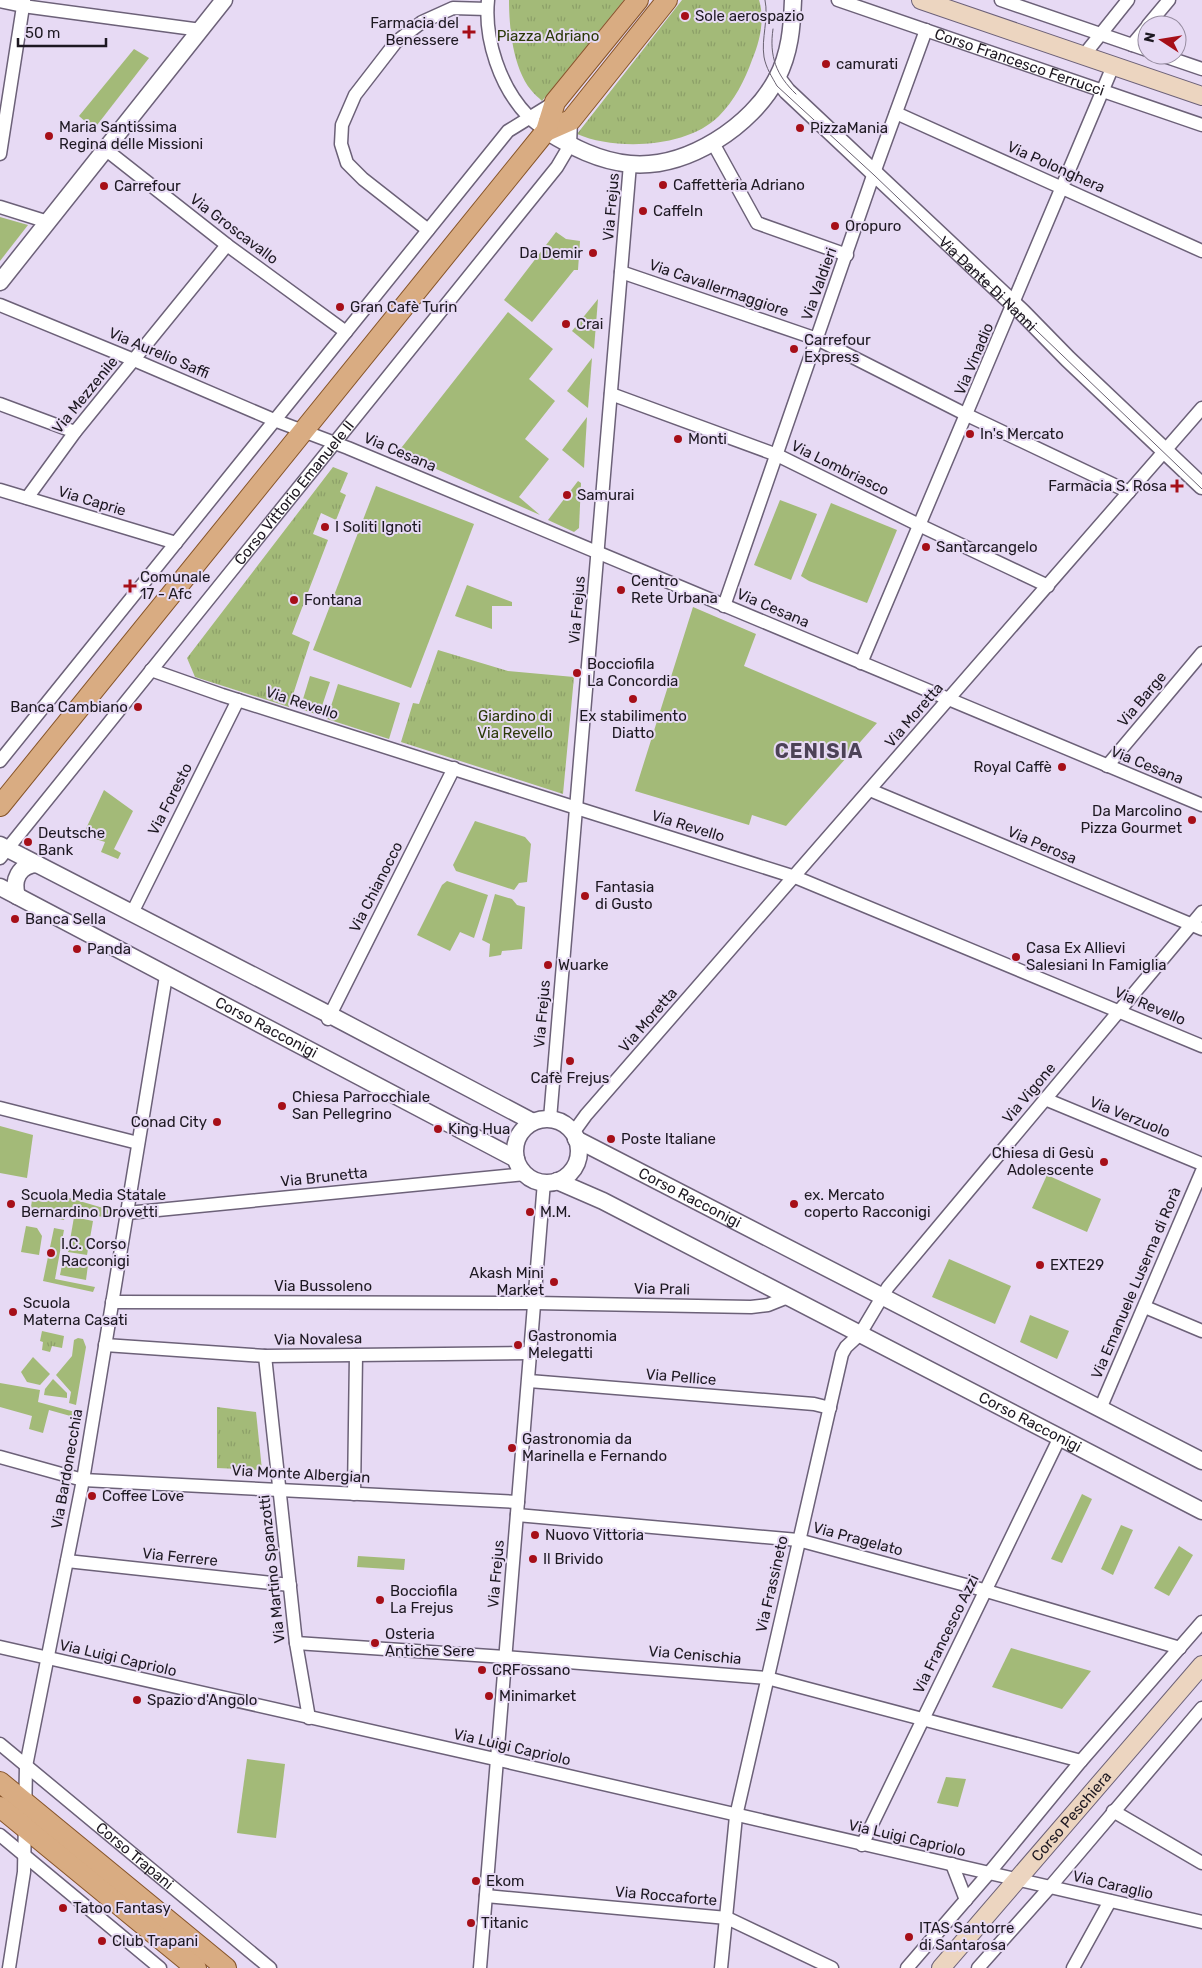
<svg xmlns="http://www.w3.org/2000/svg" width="1202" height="1968" font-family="Rubik,sans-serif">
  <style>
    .green { fill: #a3ba78 }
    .park { fill: url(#park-tufts) }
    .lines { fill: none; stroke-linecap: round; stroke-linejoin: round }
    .minor-casing { stroke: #6c6178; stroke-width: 15 }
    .tertiary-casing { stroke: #6c6178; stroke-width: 19 }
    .secondary-casing { stroke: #6c6178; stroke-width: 20 }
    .primary-casing { stroke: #865429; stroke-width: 22 }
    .minor { stroke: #fff; stroke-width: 12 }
    .tertiary { stroke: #fff; stroke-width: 16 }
    .secondary { stroke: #ecd5c0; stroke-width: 18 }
    .primary { stroke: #d9ac82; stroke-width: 20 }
    .tram { stroke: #696171; stroke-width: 1 }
    .poi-dot { fill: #a60f18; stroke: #e7daf4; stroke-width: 2 }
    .labels { text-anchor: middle; stroke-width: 4; stroke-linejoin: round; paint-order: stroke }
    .poi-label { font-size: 15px; fill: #1d1821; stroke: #e7daf4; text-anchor: start }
    .park-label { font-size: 15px; fill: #2b3907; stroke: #e7daf4 }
    .street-label { font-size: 15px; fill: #1d1821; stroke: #e7daf4 }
    .district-label { font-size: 20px; font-weight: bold; letter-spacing: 1px; fill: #4c4257; stroke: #e7daf4 }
  </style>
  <defs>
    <pattern id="park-tufts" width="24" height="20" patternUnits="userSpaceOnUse" patternTransform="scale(1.25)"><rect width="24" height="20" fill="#a3ba78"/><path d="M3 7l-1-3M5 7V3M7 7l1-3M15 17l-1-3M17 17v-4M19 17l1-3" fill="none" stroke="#8c9f68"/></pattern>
  </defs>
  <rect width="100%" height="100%" fill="#e7daf4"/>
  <g class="green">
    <polygon points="134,49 149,58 94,129 79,116"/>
    <polygon points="0,217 28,225 0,261"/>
    <polygon points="556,232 566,239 580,241 578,270 574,270 532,322 504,300"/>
    <polygon points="598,299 594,349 572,331"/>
    <polygon points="508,312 553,349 529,379 555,401 525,439 549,459 519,497 540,515 398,452"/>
    <polygon points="592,358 588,408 567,391"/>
    <polygon points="587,417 584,468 562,450"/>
    <polygon points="578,481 581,483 579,528 574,532 548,520"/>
    <polygon points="376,486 474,524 411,688 313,650"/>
    <polygon points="780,500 817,514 791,580 754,565"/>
    <polygon points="831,503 897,530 867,603 809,581 801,576"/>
    <polygon points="467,585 512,602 512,606 492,606 492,629 455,616"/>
    <polygon points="693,607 756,634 744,666 877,723 786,826 752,815 749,825 635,791"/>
    <polygon points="310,676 330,682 319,715 300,709"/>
    <polygon points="338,684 400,703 389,739 327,719"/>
    <polygon points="104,790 133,811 114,849 121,853 118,859 101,852 105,842 83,835"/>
    <polygon points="475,821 525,837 531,844 527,882 519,883 514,890 456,871 453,865"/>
    <polygon points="447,881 488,895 474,938 460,932 450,951 417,935 442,885"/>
    <polygon points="495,894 512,899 517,905 525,907 522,949 502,951 501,955 489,957 490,944 482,940"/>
    <polygon points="0,1126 33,1135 27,1178 0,1173"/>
    <polygon points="1047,1175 1101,1199 1087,1232 1032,1208"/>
    <polygon points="49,1192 110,1210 108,1218 67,1210 64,1220 30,1213 33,1194 47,1197"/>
    <polygon points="74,1217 93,1221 87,1255 68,1252"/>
    <polygon points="26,1226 37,1228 42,1236 39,1255 21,1252"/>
    <polygon points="54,1228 64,1230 55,1279 95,1287 93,1292 43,1281"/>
    <polygon points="949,1259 1011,1286 995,1324 932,1297"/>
    <polygon points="63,1260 88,1265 86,1280 60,1275"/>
    <polygon points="1030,1315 1069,1331 1057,1359 1020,1342"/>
    <polygon points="78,1338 83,1339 86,1347 76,1405 69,1403 71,1392 56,1375 72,1356 74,1340"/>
    <polygon points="33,1357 50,1374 40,1385 27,1382 21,1372"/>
    <polygon points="53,1379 67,1393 67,1398 44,1395 45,1389"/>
    <polygon points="0,1383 40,1390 38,1402 75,1412 74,1417 49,1410 43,1433 29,1429 32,1416 0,1407"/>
    <polygon points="1082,1494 1092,1499 1062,1563 1051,1559"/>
    <polygon points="1121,1525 1133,1530 1113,1575 1101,1569"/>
    <polygon points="1179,1546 1193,1555 1169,1596 1154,1588"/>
    <polygon points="358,1556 405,1559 404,1570 357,1567"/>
    <polygon points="1011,1648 1091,1671 1062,1709 992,1687"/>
    <polygon points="247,1759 285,1764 276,1838 237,1833"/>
    <polygon points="946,1777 966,1779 958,1807 937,1803"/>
  </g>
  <g class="park">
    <path d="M509 0H624L542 101C539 98 534 94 531 90 513 68 509 27 509 0Z"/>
    <path d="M682 0H759C765 19 760 41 752 60 745 80 734 101 719 116 687 148 616 151 577 134Z"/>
    <polygon points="333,467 348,473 340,492 346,495 336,520 321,513 313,534 328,540 292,634 310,642 289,707 195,677 187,658"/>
    <polygon points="438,650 508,671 574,677 563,794 401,742 413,703 419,704"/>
    <polygon points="42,1331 64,1336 62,1348 52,1346 50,1352 42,1350 43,1342 40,1341"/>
    <polygon points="217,1407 256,1412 262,1470 217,1468"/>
  </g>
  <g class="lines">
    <g class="minor-casing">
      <g id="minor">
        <path d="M488 0C484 39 500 87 528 116 533 122 540 126 546 131"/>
        <path id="s1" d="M838 0 1202 125"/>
        <polyline points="1001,0 1147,50"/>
        <polyline points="0,1 23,6 201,30"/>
        <polyline points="1148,25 1169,0"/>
        <polyline points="1132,45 1147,27"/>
        <polyline points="1084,55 1128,0"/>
        <polyline points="1161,55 1202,69"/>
        <polyline points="896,113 1202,251"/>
        <polyline points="713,143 757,223 847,255"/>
        <polyline points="105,149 227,245 346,332"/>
        <polyline points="0,154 24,0"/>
        <polyline points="0,207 48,222"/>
        <polyline points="428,230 363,179 347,163 341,144 342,125 355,95 396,42 422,22 453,8 487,9"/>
        <polyline points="621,272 817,339 967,415 1129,492"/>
        <polyline points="0,305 134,360 274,420 348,448 1202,805"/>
        <polyline points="611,394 777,455 919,525 1048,586"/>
        <polyline points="0,404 75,432"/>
        <polyline points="0,490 176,543"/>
        <polyline points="27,498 75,432 227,245"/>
        <polyline points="724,606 875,170 926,30"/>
        <polyline points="861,663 1113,66"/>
        <polyline points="151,670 222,695 567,805 795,877 1202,1046"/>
        <polyline points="0,761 508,131 555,102"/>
        <polyline points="1107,766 1202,653"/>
        <polyline points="870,790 1202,929"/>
        <path id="s2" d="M0 858 557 167 570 145 571 120"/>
        <polyline points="132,913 238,700"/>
        <polyline points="328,1019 454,768"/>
        <polyline points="1045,1099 1202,1164"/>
        <polyline points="0,1108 138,1143"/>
        <polyline points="550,1119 630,164"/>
        <polyline points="573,1133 586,1115 1202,408"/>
        <polyline points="127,1213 525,1174"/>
        <polyline points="112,1302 535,1303 751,1307 768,1305 788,1297"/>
        <polyline points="1145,1307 1202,1331"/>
        <polyline points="105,1345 265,1356 531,1353"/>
        <polyline points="265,1356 296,1643 309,1718"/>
        <polyline points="529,1381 814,1404 830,1408"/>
        <polyline points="1100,1409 1202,1171"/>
        <polyline points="0,1457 83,1480 518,1502"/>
        <polyline points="354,1494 356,1355"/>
        <polyline points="517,1515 798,1540 973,1587 1180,1648"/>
        <polyline points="67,1561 290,1585"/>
        <polyline points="296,1643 505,1657 767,1678 1081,1761"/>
        <polyline points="0,1647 508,1762 1202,1922"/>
        <path id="s3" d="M0 1744 270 1968"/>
        <polyline points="1113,1811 1202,1863"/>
        <polyline points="0,1835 160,1968"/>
        <polyline points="862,1845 1060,1437"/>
        <polyline points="952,1864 966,1900"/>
        <polyline points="486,1896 727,1918 832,1968"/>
        <polyline points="9,1968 24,1872 26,1766 83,1480 166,976"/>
        <polyline points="480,1968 544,1182"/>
        <polyline points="721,1968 736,1816 842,1354 846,1347 860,1334 888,1287 1202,912"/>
        <polyline points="907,1968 989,1873 1081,1761 1202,1622"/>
        <polyline points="978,1968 1050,1887 1202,1708"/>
        <polyline points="1073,1968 1110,1901"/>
      </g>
    </g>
    <g class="tertiary-casing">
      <g id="tertiary">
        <polyline points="777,78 787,91 1022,312 1068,359 1202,486"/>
        <path d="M546 131C572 147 599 161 630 164 687 169 752 126 777 78 790 53 792 27 793 0"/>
        <polyline points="0,282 224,0"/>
        <polyline points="0,845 330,1015 533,1122"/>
        <path id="s4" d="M0 887 516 1159"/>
        <path d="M17 896C12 880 19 865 37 864"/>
        <circle cx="547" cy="1151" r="32"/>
        <path id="s5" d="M576 1139 1202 1461"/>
        <path id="s6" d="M557 1181 603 1201 1202 1511"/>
      </g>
    </g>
    <g class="secondary-casing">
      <g id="secondary">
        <polyline points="921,0 1202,96"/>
        <path id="s7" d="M941 1968 1202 1665"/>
      </g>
    </g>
    <g class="primary-casing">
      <g id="primary">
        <polyline points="546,131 571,120 667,0"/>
        <polyline points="0,806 546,131 555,102 638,0"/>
        <polyline points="0,1782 226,1968"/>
        <polyline points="0,1807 196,1968"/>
      </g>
    </g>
    <use href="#minor" class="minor"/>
    <use href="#tertiary" class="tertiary"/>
    <use href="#secondary" class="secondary"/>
    <use href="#primary" class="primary"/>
    <g class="tram">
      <path id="s8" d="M765 0C769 19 761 38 764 57 766 68 772 77 777 86L874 175 1202 489"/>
      <path d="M773 29C769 56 776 75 796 94"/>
    </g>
  </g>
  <g class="poi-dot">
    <circle cx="685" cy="16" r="5"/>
    <path d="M466.5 24.5h5v5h5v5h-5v5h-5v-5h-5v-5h5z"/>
    <circle cx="826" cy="64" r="5"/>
    <circle cx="800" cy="128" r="5"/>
    <circle cx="49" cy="136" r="5"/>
    <circle cx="663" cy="185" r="5"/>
    <circle cx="104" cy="186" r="5"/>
    <circle cx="643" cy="211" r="5"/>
    <circle cx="835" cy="226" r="5"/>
    <circle cx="593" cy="253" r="5"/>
    <circle cx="340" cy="307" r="5"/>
    <circle cx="566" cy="324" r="5"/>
    <circle cx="794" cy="349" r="5"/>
    <circle cx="970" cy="434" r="5"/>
    <circle cx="678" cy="439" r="5"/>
    <path d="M1174.5 478.5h5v5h5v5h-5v5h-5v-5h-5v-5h5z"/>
    <circle cx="567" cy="495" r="5"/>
    <circle cx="325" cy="527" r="5"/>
    <circle cx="926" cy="547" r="5"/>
    <path d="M127.5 578.5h5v5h5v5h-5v5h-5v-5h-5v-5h5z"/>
    <circle cx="621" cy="590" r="5"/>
    <circle cx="294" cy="600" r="5"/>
    <circle cx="577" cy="673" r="5"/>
    <circle cx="633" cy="699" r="5"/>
    <circle cx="138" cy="707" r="5"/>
    <circle cx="1062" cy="767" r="5"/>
    <circle cx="1192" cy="820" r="5"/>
    <circle cx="28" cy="842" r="5"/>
    <circle cx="585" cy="896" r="5"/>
    <circle cx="15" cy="919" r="5"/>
    <circle cx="77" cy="949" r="5"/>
    <circle cx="1016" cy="957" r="5"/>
    <circle cx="548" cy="965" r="5"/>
    <circle cx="570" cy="1061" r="5"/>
    <circle cx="282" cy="1106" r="5"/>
    <circle cx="217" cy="1122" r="5"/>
    <circle cx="438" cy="1129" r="5"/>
    <circle cx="611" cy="1139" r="5"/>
    <circle cx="1104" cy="1162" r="5"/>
    <circle cx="11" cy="1204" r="5"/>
    <circle cx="794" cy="1204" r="5"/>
    <circle cx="530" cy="1212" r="5"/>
    <circle cx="51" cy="1253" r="5"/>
    <circle cx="1040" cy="1265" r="5"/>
    <circle cx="554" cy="1282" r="5"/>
    <circle cx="13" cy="1312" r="5"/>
    <circle cx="518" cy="1345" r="5"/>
    <circle cx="512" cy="1448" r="5"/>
    <circle cx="92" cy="1496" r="5"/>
    <circle cx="535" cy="1535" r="5"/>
    <circle cx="533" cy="1559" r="5"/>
    <circle cx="380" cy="1600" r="5"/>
    <circle cx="375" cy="1643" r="5"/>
    <circle cx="482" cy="1670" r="5"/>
    <circle cx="489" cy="1696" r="5"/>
    <circle cx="137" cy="1700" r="5"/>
    <circle cx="476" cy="1881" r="5"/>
    <circle cx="63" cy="1908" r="5"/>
    <circle cx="471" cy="1923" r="5"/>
    <circle cx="909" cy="1937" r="5"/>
    <circle cx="102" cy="1941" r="5"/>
  </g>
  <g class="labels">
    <g class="poi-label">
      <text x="695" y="21">Sole aerospazio</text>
      <text x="459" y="28" text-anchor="end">Farmacia del<tspan x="459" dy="17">Benessere</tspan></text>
      <text x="836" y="69">camurati</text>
      <text x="59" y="132">Maria Santissima<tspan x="59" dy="17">Regina delle Missioni</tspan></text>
      <text x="810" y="133">PizzaMania</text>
      <text x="673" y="190">Caffetteria Adriano</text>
      <text x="114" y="191">Carrefour</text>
      <text x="653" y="216">CaffeIn</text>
      <text x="845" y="231">Oropuro</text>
      <text x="583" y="258" text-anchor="end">Da Demir</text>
      <text x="350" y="312">Gran Cafè Turin</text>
      <text x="576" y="329">Crai</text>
      <text x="804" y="345">Carrefour<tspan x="804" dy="17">Express</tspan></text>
      <text x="980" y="439">In's Mercato</text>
      <text x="688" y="444">Monti</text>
      <text x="1167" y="491" text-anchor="end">Farmacia S. Rosa</text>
      <text x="577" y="500">Samurai</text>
      <text x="335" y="532">I Soliti Ignoti</text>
      <text x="936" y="552">Santarcangelo</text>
      <text x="140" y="582">Comunale<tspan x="140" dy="17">17 - Afc</tspan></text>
      <text x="631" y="586">Centro<tspan x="631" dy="17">Rete Urbana</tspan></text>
      <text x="304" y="605">Fontana</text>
      <text x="587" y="669">Bocciofila<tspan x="587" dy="17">La Concordia</tspan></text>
      <text x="128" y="712" text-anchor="end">Banca Cambiano</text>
      <text x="633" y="721" text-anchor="middle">Ex stabilimento<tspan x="633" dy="17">Diatto</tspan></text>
      <text x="1052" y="772" text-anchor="end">Royal Caffè</text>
      <text x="1182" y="816" text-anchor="end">Da Marcolino<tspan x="1182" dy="17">Pizza Gourmet</tspan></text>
      <text x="38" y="838">Deutsche<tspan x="38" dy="17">Bank</tspan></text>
      <text x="595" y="892">Fantasia<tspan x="595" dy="17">di Gusto</tspan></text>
      <text x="25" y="924">Banca Sella</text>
      <text x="1026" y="953">Casa Ex Allievi<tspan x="1026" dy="17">Salesiani In Famiglia</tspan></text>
      <text x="87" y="954">Panda</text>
      <text x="558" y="970">Wuarke</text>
      <text x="570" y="1083" text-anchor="middle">Cafè Frejus</text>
      <text x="292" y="1102">Chiesa Parrocchiale<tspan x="292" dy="17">San Pellegrino</tspan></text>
      <text x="207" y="1127" text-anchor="end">Conad City</text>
      <text x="448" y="1134">King Hua</text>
      <text x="621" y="1144">Poste Italiane</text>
      <text x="1094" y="1158" text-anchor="end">Chiesa di Gesù<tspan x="1094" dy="17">Adolescente</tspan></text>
      <text x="21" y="1200">Scuola Media Statale<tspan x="21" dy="17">Bernardino Drovetti</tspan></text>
      <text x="804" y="1200">ex. Mercato<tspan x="804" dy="17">coperto Racconigi</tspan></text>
      <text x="540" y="1217">M.M.</text>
      <text x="61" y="1249">I.C. Corso<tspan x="61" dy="17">Racconigi</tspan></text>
      <text x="1050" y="1270">EXTE29</text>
      <text x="544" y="1278" text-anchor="end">Akash Mini<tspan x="544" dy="17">Market</tspan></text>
      <text x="23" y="1308">Scuola<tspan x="23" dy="17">Materna Casati</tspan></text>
      <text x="528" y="1341">Gastronomia<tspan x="528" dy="17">Melegatti</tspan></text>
      <text x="522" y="1444">Gastronomia da<tspan x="522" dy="17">Marinella e Fernando</tspan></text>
      <text x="102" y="1501">Coffee Love</text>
      <text x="545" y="1540">Nuovo Vittoria</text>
      <text x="543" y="1564">Il Brivido</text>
      <text x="390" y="1596">Bocciofila<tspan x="390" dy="17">La Frejus</tspan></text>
      <text x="385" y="1639">Osteria<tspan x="385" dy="17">Antiche Sere</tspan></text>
      <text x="492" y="1675">CRFossano</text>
      <text x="499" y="1701">Minimarket</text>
      <text x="147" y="1705">Spazio d'Angolo</text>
      <text x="486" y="1886">Ekom</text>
      <text x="73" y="1913">Tatoo Fantasy</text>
      <text x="481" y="1928">Titanic</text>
      <text x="919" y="1933">ITAS Santorre<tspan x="919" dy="17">di Santarosa</tspan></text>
      <text x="112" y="1946">Club Trapani</text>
    </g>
    <g class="park-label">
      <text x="548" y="41">Piazza Adriano</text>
      <text x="515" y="721">Giardino di<tspan x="515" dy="17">Via Revello</tspan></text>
    </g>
    <g class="street-label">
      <text dy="5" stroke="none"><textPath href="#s1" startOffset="192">Corso Francesco Ferrucci</textPath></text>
      <text transform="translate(1056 167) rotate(24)" y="5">Via Polonghera</text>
      <text transform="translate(611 207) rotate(-85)" y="5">Via Frejus</text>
      <text transform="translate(234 229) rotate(37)" y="5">Via Groscavallo</text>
      <text dy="5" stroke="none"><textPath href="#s8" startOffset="378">Via Dante Di Nanni</textPath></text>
      <text transform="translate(819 284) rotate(-70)" y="5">Via Valdieri</text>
      <text transform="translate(719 288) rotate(19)" y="5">Via Cavallermaggiore</text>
      <text transform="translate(159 353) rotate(23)" y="5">Via Aurelio Saffi</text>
      <text transform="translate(974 359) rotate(-67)" y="5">Via Vinadio</text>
      <text transform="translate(85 395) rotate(-51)" y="5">Via Mezzenile</text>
      <text transform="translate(400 452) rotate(23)" y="5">Via Cesana</text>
      <text transform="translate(840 468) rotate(26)" y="5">Via Lombriasco</text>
      <text dy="5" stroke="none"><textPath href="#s2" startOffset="469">Corso Vittorio Emanuele II</textPath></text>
      <text transform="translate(92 501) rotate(17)" y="5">Via Caprie</text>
      <text transform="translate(773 608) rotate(23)" y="5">Via Cesana</text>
      <text transform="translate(577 610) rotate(-85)" y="5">Via Frejus</text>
      <text transform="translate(1142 699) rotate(-50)" y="5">Via Barge</text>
      <text transform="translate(302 703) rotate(18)" y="5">Via Revello</text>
      <text transform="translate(914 715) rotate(-49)" y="5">Via Moretta</text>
      <text transform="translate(1147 765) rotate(22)" y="5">Via Cesana</text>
      <text transform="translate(170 799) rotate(-63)" y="5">Via Foresto</text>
      <text transform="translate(688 826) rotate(17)" y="5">Via Revello</text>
      <text transform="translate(1042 845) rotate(23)" y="5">Via Perosa</text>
      <text transform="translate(376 887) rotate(-63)" y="5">Via Chianocco</text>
      <text transform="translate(1150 1006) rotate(23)" y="5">Via Revello</text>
      <text transform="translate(542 1014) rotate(-85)" y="5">Via Frejus</text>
      <text transform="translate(648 1020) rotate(-49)" y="5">Via Moretta</text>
      <text dy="5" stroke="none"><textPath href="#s4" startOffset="301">Corso Racconigi</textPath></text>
      <text transform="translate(1029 1093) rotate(-50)" y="5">Via Vigone</text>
      <text transform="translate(1130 1117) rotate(22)" y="5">Via Verzuolo</text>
      <text transform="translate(324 1177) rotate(-6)" y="5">Via Brunetta</text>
      <text dy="5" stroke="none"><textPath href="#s5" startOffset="128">Corso Racconigi</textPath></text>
      <text transform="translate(1136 1283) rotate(-67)" y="5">Via Emanuele Luserna di Rorà</text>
      <text x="323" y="1291">Via Bussoleno</text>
      <text transform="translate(662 1289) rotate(1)" y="5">Via Prali</text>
      <text transform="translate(318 1339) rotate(-1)" y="5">Via Novalesa</text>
      <text transform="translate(681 1377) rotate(5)" y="5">Via Pellice</text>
      <text dy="5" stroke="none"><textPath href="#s6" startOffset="531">Corso Racconigi</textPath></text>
      <text transform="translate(67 1469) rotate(-80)" y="5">Via Bardonecchia</text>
      <text transform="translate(301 1474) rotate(3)" y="5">Via Monte Albergian</text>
      <text transform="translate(858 1539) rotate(15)" y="5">Via Pragelato</text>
      <text transform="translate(180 1557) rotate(6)" y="5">Via Ferrere</text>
      <text transform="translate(272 1569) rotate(-96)" y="5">Via Martino Spanzotti</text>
      <text transform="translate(496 1574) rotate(-85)" y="5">Via Frejus</text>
      <text transform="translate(772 1584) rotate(-77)" y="5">Via Frassineto</text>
      <text transform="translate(946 1634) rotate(-64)" y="5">Via Francesco Azzi</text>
      <text transform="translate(695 1655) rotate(5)" y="5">Via Cenischia</text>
      <text transform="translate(118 1658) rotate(13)" y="5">Via Luigi Capriolo</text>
      <text transform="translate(512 1747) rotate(13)" y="5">Via Luigi Capriolo</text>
      <text dy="5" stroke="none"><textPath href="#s7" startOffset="200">Corso Peschiera</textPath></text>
      <text transform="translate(907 1838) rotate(13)" y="5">Via Luigi Capriolo</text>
      <text dy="5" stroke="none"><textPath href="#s3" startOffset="175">Corso Trapani</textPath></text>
      <text transform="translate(1113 1885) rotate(13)" y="5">Via Caraglio</text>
      <text transform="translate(666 1896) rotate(5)" y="5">Via Roccaforte</text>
    </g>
    <g class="district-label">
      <text x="819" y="758">CENISIA</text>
    </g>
  </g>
  <g transform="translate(1162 40) rotate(282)"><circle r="24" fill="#e7daf4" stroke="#968ca0"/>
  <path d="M0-4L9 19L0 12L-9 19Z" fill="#a60f18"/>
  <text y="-8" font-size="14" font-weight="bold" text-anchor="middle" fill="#1d1821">N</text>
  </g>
  <path d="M18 38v8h88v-8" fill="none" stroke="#1d1821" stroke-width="2.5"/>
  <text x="25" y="38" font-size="15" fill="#1d1821" stroke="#e7daf4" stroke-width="4" paint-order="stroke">50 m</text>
</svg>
